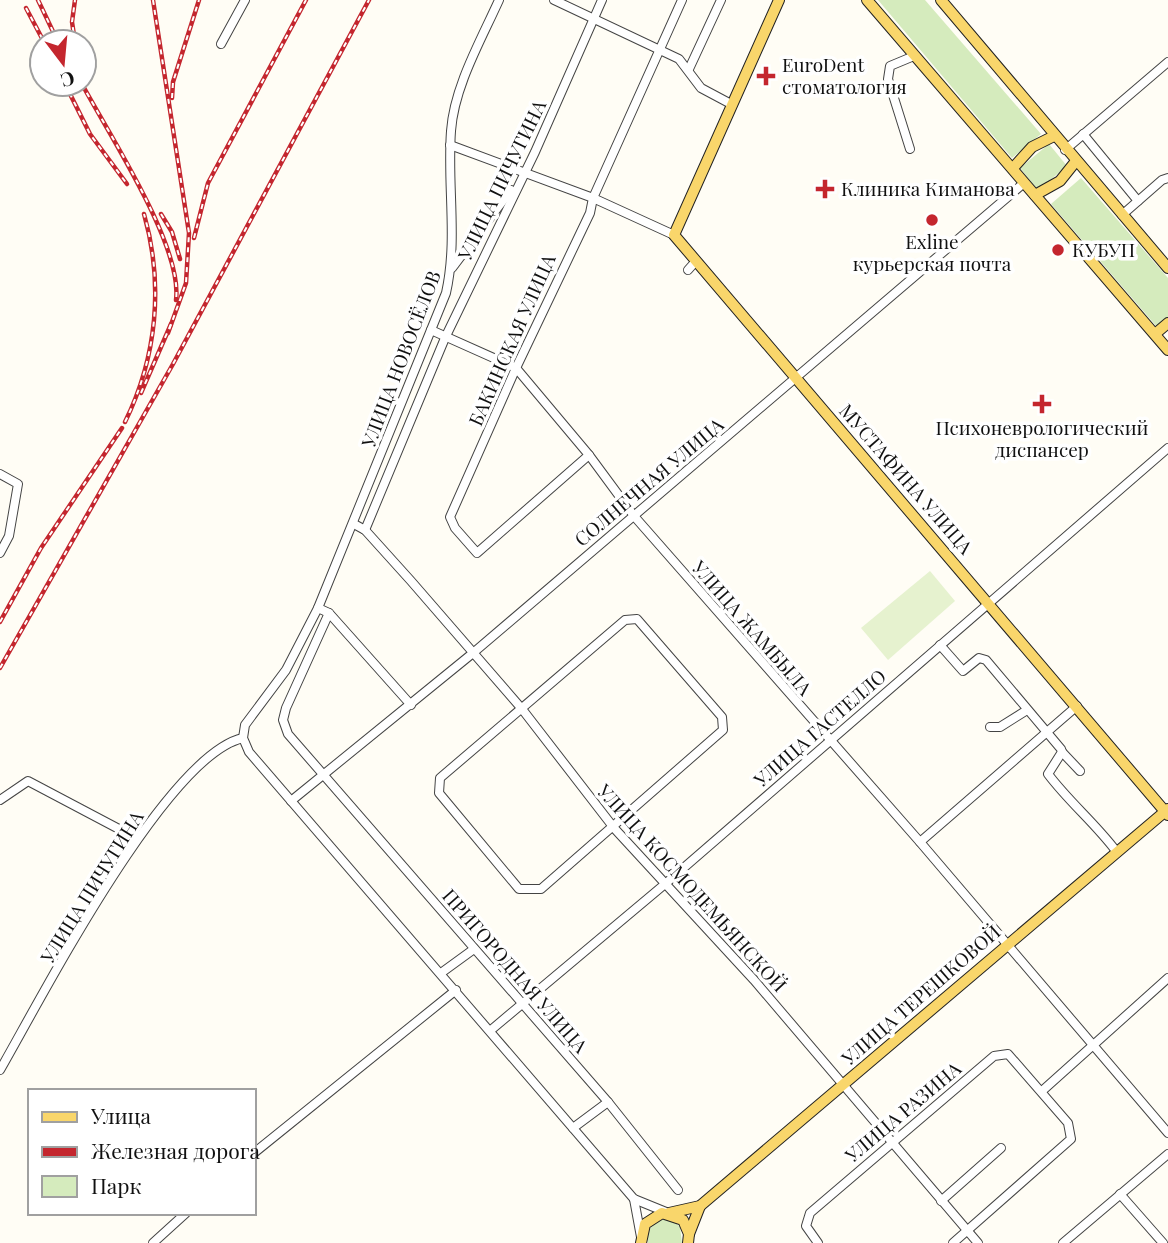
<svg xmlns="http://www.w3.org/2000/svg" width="1168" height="1243" font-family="'Playfair Display',serif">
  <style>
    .green { fill: #d5ebbd }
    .pitch { fill: #e6f2cf }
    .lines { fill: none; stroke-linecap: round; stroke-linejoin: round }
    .minor-casing { stroke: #444; stroke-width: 10 }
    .major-casing { stroke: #222; stroke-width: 12 }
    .minor { stroke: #fff; stroke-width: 8 }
    .major { stroke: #f9d66b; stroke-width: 10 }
    .rail-casing { stroke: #c4262e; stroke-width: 4.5 }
    .rail { stroke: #fff; stroke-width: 2; stroke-dasharray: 5; stroke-linecap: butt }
    .poi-dot { fill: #c4262e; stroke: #fff; stroke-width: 2.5 }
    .labels { text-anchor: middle; stroke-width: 7; stroke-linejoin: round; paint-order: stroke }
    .poi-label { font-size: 19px; fill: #111; stroke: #fff; text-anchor: start }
    .street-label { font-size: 19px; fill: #111; stroke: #fff }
  </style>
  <rect width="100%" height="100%" fill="#fffdf5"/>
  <g class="green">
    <polygon points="878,0 925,0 1041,134 1012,158"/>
    <polygon points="1049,144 1067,166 1038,190 1020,168"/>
    <polygon points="1081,178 1168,278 1168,317 1157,327 1051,204"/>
    <path d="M661 1220H672L680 1227 682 1243H648C646 1231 650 1226 661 1220Z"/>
  </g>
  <polygon class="pitch" points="930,571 955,601 888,660 861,628"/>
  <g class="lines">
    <g class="minor-casing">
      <g id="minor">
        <path d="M499 0C481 40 454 87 451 131 447 186 458 239 446 293L318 608 286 670 245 725 243 738 249 752 634 1199 666 1212"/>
        <polyline points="554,0 679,59 701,88 731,104"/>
        <polyline points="221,44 245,0"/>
        <polyline points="689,69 721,0"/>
        <polyline points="1083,134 1138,201"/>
        <polyline points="450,145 593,198 674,235"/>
        <polyline points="910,149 888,79 890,66 914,56"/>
        <polyline points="1065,150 1168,62"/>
        <polyline points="1122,215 1162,180 1168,178"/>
        <polyline points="452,268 511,190"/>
        <polyline points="688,270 696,261"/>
        <polyline points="431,330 516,368 589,455 634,516 920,842 1168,1133"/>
        <polyline points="589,455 477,553 455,528 450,517 516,368 590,213 593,198 682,0"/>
        <polyline points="0,474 18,484 9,536 0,553"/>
        <polyline points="354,524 365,530 411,581 522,709 614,828 754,980 978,1243"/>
        <polyline points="365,530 445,338 535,152 602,0"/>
        <polyline points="318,608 329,613 411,705"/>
        <polyline points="329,613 286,708 283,720 288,734 608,1102 678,1190"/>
        <polygon points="637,619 722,717 723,730 541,889 519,889 439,793 440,778 625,620"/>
        <path d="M940 645 963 671 979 658 986 660 1061 749 1062 752 1048 774C1069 802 1095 823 1116 851"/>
        <polyline points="990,727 1000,727 1027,710"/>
        <polyline points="1062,752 1080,771"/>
        <polyline points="0,800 28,781 136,838"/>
        <polyline points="291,801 473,653 1024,183"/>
        <polyline points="920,842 1077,706"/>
        <polyline points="441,973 474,949"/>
        <polyline points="491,1030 665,884 1168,448"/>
        <path d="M0 1070C41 999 166 755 243 738"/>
        <polyline points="1042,1091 1168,978"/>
        <polyline points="573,1128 608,1102"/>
        <polyline points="254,1153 456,990"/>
        <polyline points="1120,1194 1163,1243"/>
        <polyline points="634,1199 641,1237"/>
        <polyline points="941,1201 1001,1148"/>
        <polyline points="153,1243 186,1213"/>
        <polyline points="818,1243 806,1226 810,1213 994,1056 1008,1054 1068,1123 1071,1139 953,1243"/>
        <polyline points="1063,1243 1168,1154"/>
      </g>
    </g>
    <g class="major-casing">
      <g id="major">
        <polyline points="779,0 674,235 1168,815"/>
        <polyline points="867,0 1168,350"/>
        <polyline points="941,0 1168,268"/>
        <polyline points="1013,168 1032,147 1054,136"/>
        <polyline points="1035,195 1060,181 1076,161"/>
        <polyline points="1155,334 1168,323"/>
        <polyline points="669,1213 700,1206 1168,809"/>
        <polyline points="689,1234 700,1206"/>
        <polyline points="641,1243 645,1224 662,1213 683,1220 689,1234 688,1243"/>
      </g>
    </g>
    <use href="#minor" class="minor"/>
    <use href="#major" class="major"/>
    <g class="rail-casing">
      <g id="rail">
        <polyline points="38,0 58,42"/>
        <polyline points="153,0 189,233 186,283 168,333"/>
        <polyline points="26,8 44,42"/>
        <polyline points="75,42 72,22 75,0"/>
        <polyline points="65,84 90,134 127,184"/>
        <path d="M82 84C108 133 183 246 176 300"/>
        <polyline points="172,98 173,82 199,0"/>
        <polyline points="161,214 172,232 180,259"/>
        <polyline points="194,238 208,183 306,0"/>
        <polyline points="141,393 171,324"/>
        <path d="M125 422C157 357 164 284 144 214"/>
        <polyline points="0,622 41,548 122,428"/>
        <polyline points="0,668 173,364 369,0"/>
      </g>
    </g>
    <use href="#rail" class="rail"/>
  </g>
  <g class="poi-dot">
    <path d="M762.5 65.5h7v7h7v7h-7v7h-7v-7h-7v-7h7z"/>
    <path d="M821.5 178.5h7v7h7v7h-7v7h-7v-7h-7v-7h7z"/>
    <circle cx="932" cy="220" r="7"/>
    <circle cx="1058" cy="250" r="7"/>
    <path d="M1038.5 393.5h7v7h7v7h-7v7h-7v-7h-7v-7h7z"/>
  </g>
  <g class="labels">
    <g class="poi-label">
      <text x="782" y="72">EuroDent<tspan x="782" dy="22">стоматология</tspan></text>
      <text x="841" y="196">Клиника Киманова</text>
      <text x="932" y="249" text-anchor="middle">Exline<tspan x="932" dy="22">курьерская почта</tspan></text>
      <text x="1072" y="257">КУБУП</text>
      <text x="1042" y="435" text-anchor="middle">Психоневрологический<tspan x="1042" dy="22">диспансер</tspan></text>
    </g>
    <g class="street-label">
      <text transform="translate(502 180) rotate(-64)" y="7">УЛИЦА ПИЧУГИНА</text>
      <text transform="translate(512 340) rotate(-66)" y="7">БАКИНСКАЯ УЛИЦА</text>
      <text transform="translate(401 359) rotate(-69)" y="7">УЛИЦА НОВОСЁЛОВ</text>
      <text transform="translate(906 479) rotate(49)" y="7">МУСТАФИНА УЛИЦА</text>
      <text transform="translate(649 482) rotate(-40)" y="7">СОЛНЕЧНАЯ УЛИЦА</text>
      <text transform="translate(752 628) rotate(49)" y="7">УЛИЦА ЖАМБЫЛА</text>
      <text transform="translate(820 728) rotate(-41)" y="7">УЛИЦА ГАСТЕЛЛО</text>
      <text transform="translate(92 887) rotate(-58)" y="7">УЛИЦА ПИЧУГИНА</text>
      <text transform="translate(692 888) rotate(48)" y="7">УЛИЦА КОСМОДЕМЬЯНСКОЙ</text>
      <text transform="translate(515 971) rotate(49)" y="7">ПРИГОРОДНАЯ УЛИЦА</text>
      <text transform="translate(921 995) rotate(-41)" y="7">УЛИЦА ТЕРЕШКОВОЙ</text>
      <text transform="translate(903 1112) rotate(-40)" y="7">УЛИЦА РАЗИНА</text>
    </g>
  </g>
  <rect x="28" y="1089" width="228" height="126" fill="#ffffff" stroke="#a0a0a0" stroke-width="2"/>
  <rect x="42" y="1112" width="35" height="10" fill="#f9d66b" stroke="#a0a0a0" stroke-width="2"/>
  <text x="91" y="1124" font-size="21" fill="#111111">Улица</text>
  <rect x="42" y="1147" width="35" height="10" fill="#c4262e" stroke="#a0a0a0" stroke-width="2"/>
  <text x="91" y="1159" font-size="21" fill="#111111">Железная дорога</text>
  <rect x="42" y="1176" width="35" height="21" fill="#d5ebbd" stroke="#a0a0a0" stroke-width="2"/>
  <text x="91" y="1194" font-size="21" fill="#111111">Парк</text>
  <g transform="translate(63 63) rotate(164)"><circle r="33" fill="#ffffff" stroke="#a0a0a0" stroke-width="2"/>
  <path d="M0-5L12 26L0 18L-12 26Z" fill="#c4262e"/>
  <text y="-10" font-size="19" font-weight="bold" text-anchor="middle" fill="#111111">С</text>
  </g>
</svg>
